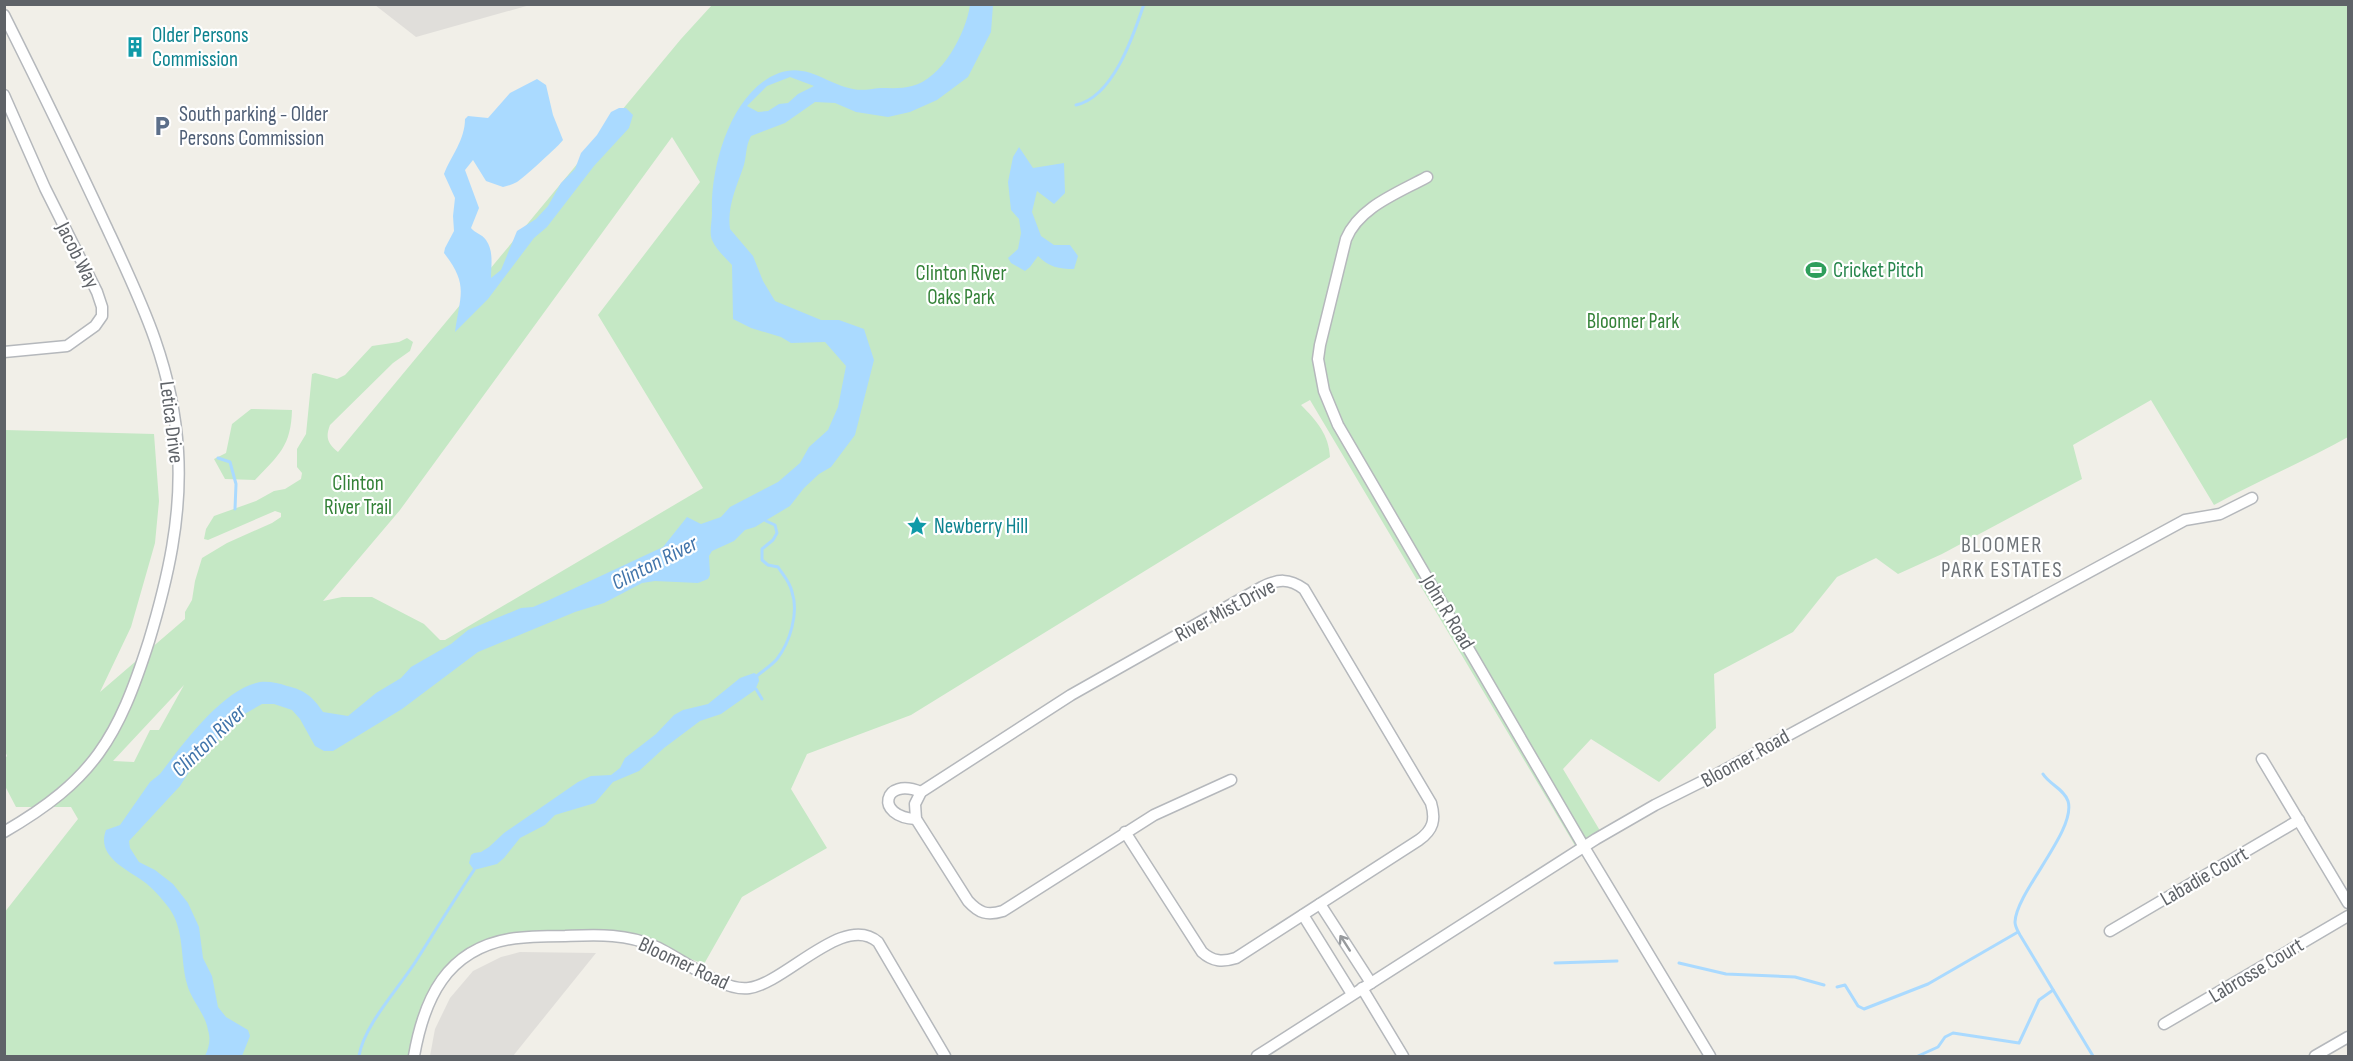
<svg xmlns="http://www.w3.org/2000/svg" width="2353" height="1061" font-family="'Sofia Sans Condensed',sans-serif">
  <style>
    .industrial { fill: #e0deda }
    .green { fill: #c5e8c5; fill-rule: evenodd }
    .water { fill: #aadaff; fill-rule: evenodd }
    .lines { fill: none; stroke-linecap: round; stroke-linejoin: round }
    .stream { stroke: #aadaff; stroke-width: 3 }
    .minor-casing { stroke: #b5b8bc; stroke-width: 13 }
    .minor { stroke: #fff; stroke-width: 10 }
    .oneway { stroke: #979a9d }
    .labels { text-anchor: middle; stroke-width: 4.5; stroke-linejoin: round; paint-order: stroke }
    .culture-label { font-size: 21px; fill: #0d838f; stroke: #fff; text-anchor: start }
    .service-label { font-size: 21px; fill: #4e5e75; stroke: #fff; text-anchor: start }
    .street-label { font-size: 21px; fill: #5f6368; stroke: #fff }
    .leisure-label { font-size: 21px; fill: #27864d; stroke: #fff; text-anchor: start }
    .park-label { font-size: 21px; fill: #348238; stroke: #fff }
    .neighbourhood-label { font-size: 22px; letter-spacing: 1.5px; fill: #70757a; stroke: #fff }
    .water-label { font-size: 22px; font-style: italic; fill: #4174aa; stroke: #fff }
  </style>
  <rect width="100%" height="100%" fill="#f1efe8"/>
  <g class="industrial">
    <polygon points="375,5 530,5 416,37"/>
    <polygon points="520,952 596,953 513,1056 430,1056 435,1029 450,998 473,971 501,957"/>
  </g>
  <g class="green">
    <path d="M712 5H2348V437C2305 461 2258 481 2214 505L2151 400 2073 445 2082 479 1942 554 1898 574 1876 558 1837 577 1793 632 1714 674 1716 728 1659 782 1591 739 1563 769 1602 834 1577 849 1310 400 1301 405C1317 421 1329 435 1330 457L911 715 807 754 791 789 827 848 742 897 704 964 640 940 617 936 491 944 440 982 414 1056H5L4 913 78 819 71 807H16L5 786V758L7 756 4 748 5 430 154 434 159 501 155 543 131 627 100 692 185 619V612L192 600 195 581 202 558 227 543 272 523 281 517V513L275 511 208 540 204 539 206 529 214 516 256 501 274 491 285 489 301 479 302 473 297 467V449L306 434 312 374 315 373 337 379 345 375 372 346 399 342 407 338 413 342 410 351 393 363 330 425C325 438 328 444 338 452L681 39ZM672 137 700 182 598 315 703 488 445 640H440L424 624 372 597H342L323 601 400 510ZM184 685 159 730H150L134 762 113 761Z"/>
    <path d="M251 409 292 410C291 446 279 455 255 480L225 479 214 459 226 453 232 424Z"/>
  </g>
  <g class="water">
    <path d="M970 5H993L991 32 968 77 937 100 910 112 888 117 856 112 835 103 815 102 785 123 751 136C745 147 747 157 743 168 736 188 727 207 730 229L753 256 763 281 775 301 821 320H839L864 329 874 360 855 435 831 467 819 474 804 488 790 506 755 527 745 530 734 541 712 551 709 556 710 575 708 579 698 583 655 581 642 583 604 603 575 612 478 652 402 709 333 751H324L315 746 300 719 292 710 274 704H262L241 716 227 728 207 755 194 764 180 786 129 841 130 848 139 862 155 870 173 884 188 903 199 927 203 958 212 976 218 1007 226 1017 248 1030 250 1036 242 1056H205C209 1047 211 1040 208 1030 205 1013 191 1000 187 984 180 959 185 930 169 908 162 899 153 888 143 881 126 869 96 856 106 830L120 825 150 782 160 774C182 745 222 689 260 682 269 681 279 683 287 686 305 690 313 697 323 712L348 716 376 693 401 678 411 667 451 644 468 630 521 608 533 607 547 601 663 547 687 517 701 524 721 517 730 507 778 482 800 463 809 447 828 430 838 407 846 366 825 342 791 343 781 337 751 328 733 319 732 265C725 257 717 251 712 240 709 232 712 222 712 213 710 167 731 91 779 73 808 63 826 84 853 89 862 91 871 89 880 88 891 88 902 89 912 86 942 79 966 33 970 5ZM790 77 814 86 798 94 788 103 779 104 768 111 758 112 747 106 767 86Z"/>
    <path d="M537 79 546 85 553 115 563 140C561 144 521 180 517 182 513 184 508 186 503 187L486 181 473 160 465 170 479 208 471 228C475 233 482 234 486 240 494 251 491 266 491 278L501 270 517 231 536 219 548 206 561 183 575 169 581 153 597 135 611 112 619 108H626L633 115 629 128 594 166 547 227 534 238 488 299 455 332C460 295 469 285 444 253L445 248 454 231 453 216 455 198 444 174C451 156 465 140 465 119L468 116 488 118 510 93Z"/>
    <path d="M1019 147 1033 168 1064 163 1065 193 1054 204 1037 191 1032 212 1041 236 1054 245H1070L1078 256 1074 269C1059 269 1049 267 1038 256L1030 267 1025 271 1011 263 1008 258 1018 249 1021 233 1019 219 1011 210 1008 182 1013 157Z"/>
    <polygon points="754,673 758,675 759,681 755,690 721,714 700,721 664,748 639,771 613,782 595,803 555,815 545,825 520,838 504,858 497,864 474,870 469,863 471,855 474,853 481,852 489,847 504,833 578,782 591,776 611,775 620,768 625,758 656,734 674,715 683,710 708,704 740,678"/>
  </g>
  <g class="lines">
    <g class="stream">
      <path d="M1076 105C1113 97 1133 37 1144 4"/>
      <polyline points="218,458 230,462 236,484 235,509"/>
      <path d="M758 675C764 670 772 665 777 659 790 642 799 613 792 592 790 582 783 575 778 567L768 565 762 560V549L773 540 777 533 775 525 766 521"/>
      <polyline points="756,689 762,699"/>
      <path d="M2043 774C2049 784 2064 789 2068 801 2077 830 2016 892 2015 922 2015 927 2018 931 2020 935L2093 1056"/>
      <polyline points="1555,963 1617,961"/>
      <polyline points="1679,963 1726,974 1795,977 1824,985"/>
      <polyline points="1837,987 1845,985 1858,1006 1864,1009 1928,984 2018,932"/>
      <path d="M359 1056C364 1025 399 988 416 961 435 931 454 900 474 870"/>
      <polyline points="1918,1056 1938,1047 1945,1037 1953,1033 2019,1043 2039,1000 2053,990"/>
    </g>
    <g class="minor-casing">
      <g id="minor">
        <path d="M4 15C39 85 73 155 106 226 141 301 173 366 178 451 182 517 168 578 149 641 118 738 94 780 4 832"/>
        <polyline points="4,95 45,188 97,292 102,307 102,316 95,326 67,346 4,352"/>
        <path d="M1427 177C1398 193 1359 207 1346 239L1320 345 1318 359 1324 391 1338 425 1584 847 1710 1056"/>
        <polyline points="2262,759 2348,903"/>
        <path d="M916 819C874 817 883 776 921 792"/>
        <path d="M1125 832 1202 952C1213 962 1223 962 1236 958L1419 840C1433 830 1436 820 1431 803L1304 589C1289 578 1278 579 1262 587L1071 695 921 792 915 804 916 819 968 901C979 913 987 916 1003 911L1154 815 1231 780"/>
        <polyline points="1320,904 1371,983"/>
        <polyline points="1303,915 1352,994"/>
        <polyline points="2110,931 2299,820"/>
        <polyline points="1362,988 1403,1056"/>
        <polyline points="2164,1024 2348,916"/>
        <path d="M414 1056C424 999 446 950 510 939 528 936 546 936 565 936 595 935 625 933 654 946 679 956 721 992 749 988 786 983 844 912 878 942L945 1056"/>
        <polyline points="1257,1056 1596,839 1655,805 1717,774 2185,520 2220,514 2252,498"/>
        <polyline points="2315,1056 2348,1037"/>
      </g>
    </g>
    <use href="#minor" class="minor"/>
  </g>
  <defs><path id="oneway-shaft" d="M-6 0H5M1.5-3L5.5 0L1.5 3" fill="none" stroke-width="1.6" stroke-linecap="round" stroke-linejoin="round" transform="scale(1.5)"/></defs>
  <use class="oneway" href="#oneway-shaft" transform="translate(1345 943) rotate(-123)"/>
  <defs>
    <g id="building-bare" transform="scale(1.62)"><path d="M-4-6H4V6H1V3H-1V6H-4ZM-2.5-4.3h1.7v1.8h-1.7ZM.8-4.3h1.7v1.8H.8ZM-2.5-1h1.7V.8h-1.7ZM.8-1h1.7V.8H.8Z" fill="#0f9aa8" stroke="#fff" stroke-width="2.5" paint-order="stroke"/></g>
    <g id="parking-bare" transform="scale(1.62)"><path d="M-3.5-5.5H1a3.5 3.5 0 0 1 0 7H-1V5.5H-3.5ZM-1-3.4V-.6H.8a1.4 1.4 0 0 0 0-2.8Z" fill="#5c6f8a" stroke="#fff" stroke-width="2.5" paint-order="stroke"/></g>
    <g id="stadium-bare" transform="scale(1.62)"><path d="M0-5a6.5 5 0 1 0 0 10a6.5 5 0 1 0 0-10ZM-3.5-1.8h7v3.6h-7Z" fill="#2e9e5b" stroke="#fff" stroke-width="2.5" paint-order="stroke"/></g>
    <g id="sight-bare" transform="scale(1.62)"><path d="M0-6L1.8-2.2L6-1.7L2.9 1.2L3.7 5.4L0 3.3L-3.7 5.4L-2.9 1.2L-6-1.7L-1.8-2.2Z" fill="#0f9aa8" stroke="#fff" stroke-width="2.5" paint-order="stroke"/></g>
  </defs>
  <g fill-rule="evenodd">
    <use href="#building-bare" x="135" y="47"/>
    <use href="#parking-bare" x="162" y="126"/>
    <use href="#stadium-bare" x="1816" y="270"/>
    <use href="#sight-bare" x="917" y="526"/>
  </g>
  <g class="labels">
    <g class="culture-label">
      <text x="152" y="42">Older Persons<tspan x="152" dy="24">Commission</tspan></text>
      <text x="934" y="533">Newberry Hill</text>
    </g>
    <g class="service-label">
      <text x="179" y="121">South parking - Older<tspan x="179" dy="24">Persons Commission</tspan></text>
    </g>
    <g class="street-label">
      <text transform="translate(78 255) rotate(63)" y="7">Jacob Way</text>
      <text transform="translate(172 422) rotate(83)" y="7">Letica Drive</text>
      <text transform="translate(1225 610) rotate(-28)" y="7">River Mist Drive</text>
      <text transform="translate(1448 612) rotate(59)" y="7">John R Road</text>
      <text transform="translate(1745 758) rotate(-29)" y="7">Bloomer Road</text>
      <text transform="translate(2204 876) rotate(-30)" y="7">Labadie Court</text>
      <text transform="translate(684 963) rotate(25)" y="7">Bloomer Road</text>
      <text transform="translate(2256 970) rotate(-31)" y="7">Labrosse Court</text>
    </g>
    <g class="leisure-label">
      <text x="1833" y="277">Cricket Pitch</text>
    </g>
    <g class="park-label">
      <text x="961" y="280">Clinton River<tspan x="961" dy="24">Oaks Park</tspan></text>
      <text x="1633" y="328">Bloomer Park</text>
      <text x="358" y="490">Clinton<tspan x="358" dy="24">River Trail</tspan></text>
    </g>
    <g class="neighbourhood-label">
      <text x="2002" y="552">BLOOMER<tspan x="2002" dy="25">PARK ESTATES</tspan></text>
    </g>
    <g class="water-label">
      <text transform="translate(654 562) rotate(-27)" y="8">Clinton River</text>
      <text transform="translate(208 740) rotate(-44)" y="8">Clinton River</text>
    </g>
  </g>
  <rect width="2353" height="1061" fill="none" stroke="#5f6368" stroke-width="12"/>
</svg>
